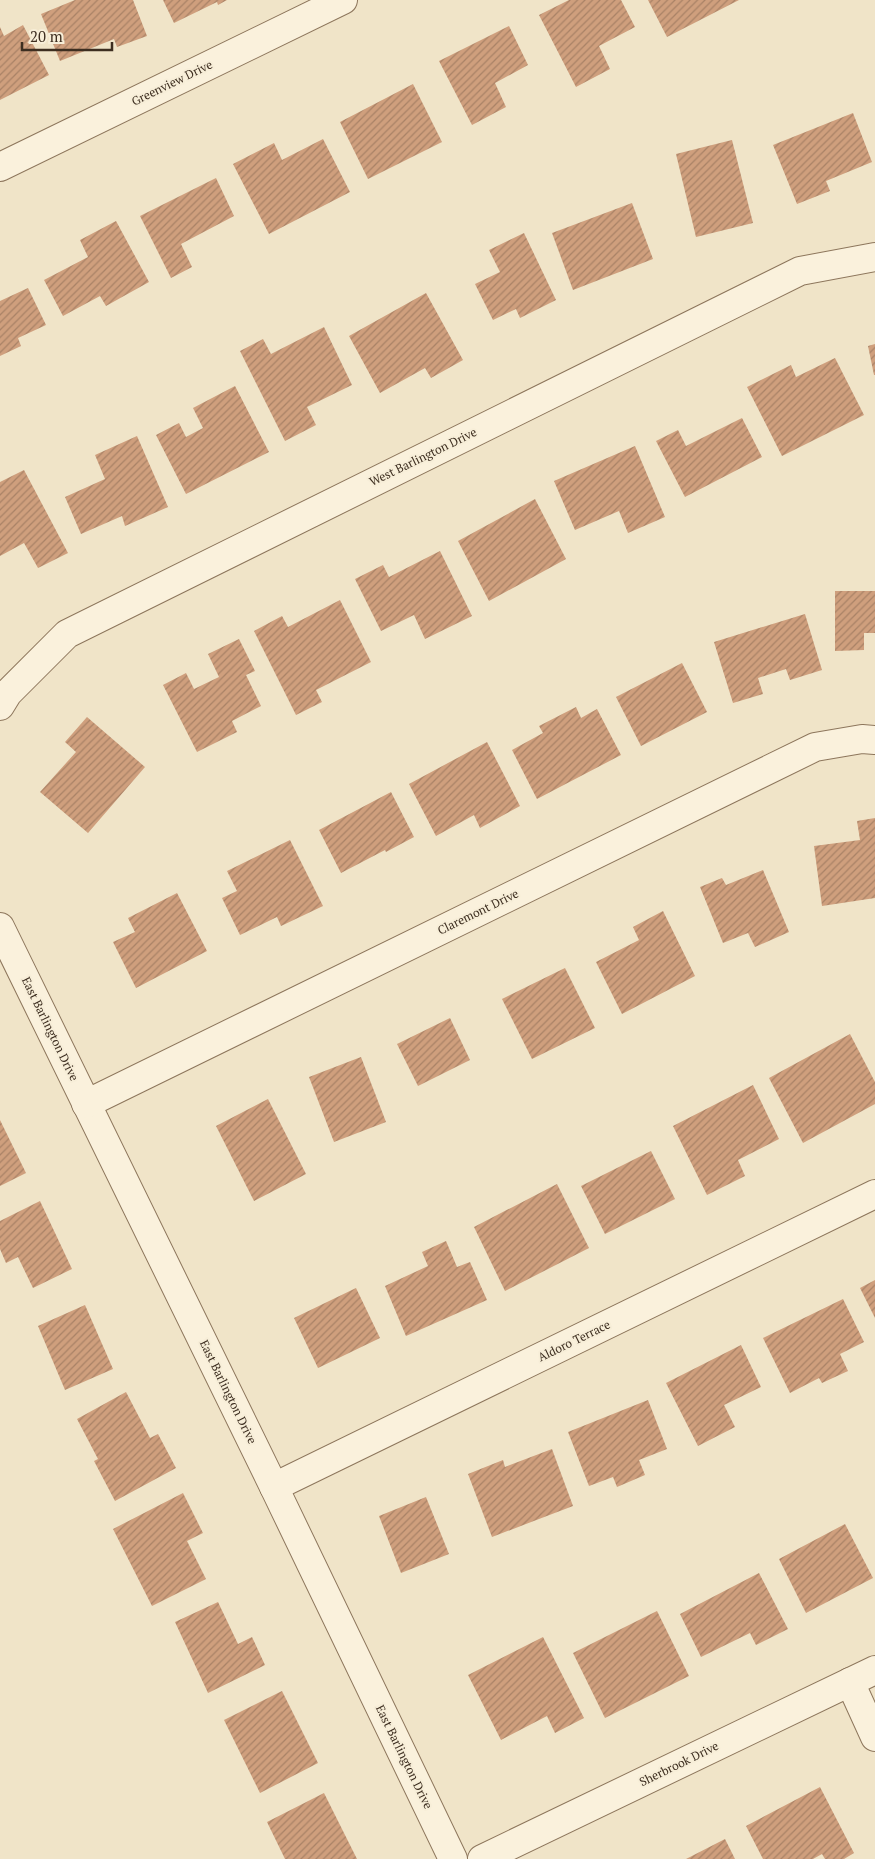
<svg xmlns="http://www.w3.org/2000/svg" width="875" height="1859" font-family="'PT Serif',serif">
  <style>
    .building { fill: url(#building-hatch) }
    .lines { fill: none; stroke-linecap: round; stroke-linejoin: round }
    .minor-casing { stroke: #8d765c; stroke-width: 30 }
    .minor { stroke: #faf1dc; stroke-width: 28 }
    .labels { text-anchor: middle; stroke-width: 4; stroke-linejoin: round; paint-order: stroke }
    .street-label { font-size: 12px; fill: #3d2e20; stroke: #f7eed8 }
  </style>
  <defs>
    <pattern id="building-hatch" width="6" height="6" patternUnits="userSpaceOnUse" patternTransform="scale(1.25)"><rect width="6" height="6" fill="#cf9f7d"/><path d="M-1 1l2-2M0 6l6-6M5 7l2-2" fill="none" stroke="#a98266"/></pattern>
  </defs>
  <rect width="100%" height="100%" fill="#f0e4c8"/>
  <g class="building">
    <polygon points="75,0 133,0 147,36 117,47 114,39 60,61 41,14"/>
    <polygon points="163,0 227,0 218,5 217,2 174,23"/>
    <polygon points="569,0 621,0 635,27 599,46 610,69 576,87 539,15"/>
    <polygon points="648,0 739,0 667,37"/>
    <polygon points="23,25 49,75 0,100 0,27 4,36"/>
    <polygon points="509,26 528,65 495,83 506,107 472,125 439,61"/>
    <polygon points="413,84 442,142 368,179 340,122"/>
    <polygon points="853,113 872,162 826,181 830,191 797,204 773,145"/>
    <polygon points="323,139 350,192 269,234 233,164 274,143 282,160"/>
    <polygon points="732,140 753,223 696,237 676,154"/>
    <polygon points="216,178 234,216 181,244 192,267 171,278 140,216"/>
    <polygon points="632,203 653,259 573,290 552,233"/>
    <polygon points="116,221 149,282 106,306 100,296 63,316 44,280 88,257 80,240"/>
    <polygon points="524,233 556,300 520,318 516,309 493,320 475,284 500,272 489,250"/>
    <polygon points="28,288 46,325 18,338 21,346 0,356 0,301"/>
    <polygon points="426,293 463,360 431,378 425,368 380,393 349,336"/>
    <polygon points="324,327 352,385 307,407 316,425 285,441 240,351 263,339 271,354"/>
    <polygon points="875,344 875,375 874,375 868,346"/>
    <polygon points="835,358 864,415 782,456 747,387 791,365 796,377"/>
    <polygon points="235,386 269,452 186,494 156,435 179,423 186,437 203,428 193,408"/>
    <polygon points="742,418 762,457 685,497 656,441 678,430 686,446"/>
    <polygon points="137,436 168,507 125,526 122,516 81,534 65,497 105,479 95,455"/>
    <polygon points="635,446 665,517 628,533 619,511 575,530 554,481"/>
    <polygon points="24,470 68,553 38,568 24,543 0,556 0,482"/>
    <polygon points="535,499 566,559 489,601 458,541"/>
    <polygon points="440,551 472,616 425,639 414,615 381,631 355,579 383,565 389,577"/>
    <polygon points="835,591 875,591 875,633 864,633 864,650 835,651"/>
    <polygon points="340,600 371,662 316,690 322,702 296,715 254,631 282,616 288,627"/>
    <polygon points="805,614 822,670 790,680 786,669 758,678 763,694 733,703 714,642"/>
    <polygon points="239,639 255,671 246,675 261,706 232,721 237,732 197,752 163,685 186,673 194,689 219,677 208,654"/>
    <polygon points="682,663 707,712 641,746 616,697"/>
    <polygon points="576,707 581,718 597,709 621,755 537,799 512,750 543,733 539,726"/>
    <polygon points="87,717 145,767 88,833 40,792 76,752 65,742"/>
    <polygon points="487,742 520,806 480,828 474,815 436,836 409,784"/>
    <polygon points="391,792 414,837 386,852 385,850 341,873 319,830"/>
    <polygon points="875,818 875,898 822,906 814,846 860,840 857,821"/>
    <polygon points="290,840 323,906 281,926 277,917 240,935 222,898 237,891 227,871"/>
    <polygon points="763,870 789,932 755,947 748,933 723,943 700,887 722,878 726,885"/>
    <polygon points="177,893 207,951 136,988 113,942 135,932 128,918"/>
    <polygon points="663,911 695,976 622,1014 596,962 639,940 633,927"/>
    <polygon points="565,968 595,1028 532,1059 502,999"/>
    <polygon points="450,1018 470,1060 418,1086 397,1044"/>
    <polygon points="850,1034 875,1082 875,1104 803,1143 769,1078"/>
    <polygon points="361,1057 386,1122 334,1142 309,1077"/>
    <polygon points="753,1085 779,1139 738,1160 745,1176 707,1195 673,1126"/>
    <polygon points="268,1099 306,1174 254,1201 216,1126"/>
    <polygon points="0,1120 26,1173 0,1186"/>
    <polygon points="651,1151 675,1199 605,1234 581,1186"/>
    <polygon points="557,1184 589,1248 505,1291 474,1227"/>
    <polygon points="40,1201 72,1269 33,1288 18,1257 6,1263 0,1249 0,1221"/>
    <polygon points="446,1241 457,1267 470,1262 487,1300 406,1336 385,1286 428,1266 422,1252"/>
    <polygon points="875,1280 875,1318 860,1288"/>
    <polygon points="356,1288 380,1338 318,1368 294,1318"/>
    <polygon points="843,1299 864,1342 840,1354 848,1371 822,1383 819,1378 790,1393 763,1338"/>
    <polygon points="85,1305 113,1369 65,1390 38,1326"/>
    <polygon points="741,1345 761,1387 724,1405 735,1427 698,1446 666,1383"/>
    <polygon points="126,1392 150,1438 158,1434 176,1468 115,1501 94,1461 98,1459 77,1419"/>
    <polygon points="648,1400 667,1449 639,1460 645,1475 617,1487 613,1477 589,1486 568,1432"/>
    <polygon points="552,1449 573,1506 492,1537 468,1474 503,1460 505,1467"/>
    <polygon points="183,1493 203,1533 187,1541 206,1579 152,1606 113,1529"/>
    <polygon points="426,1497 449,1554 401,1573 379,1516"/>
    <polygon points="845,1524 873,1578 806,1613 779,1559"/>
    <polygon points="759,1573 788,1629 756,1645 750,1633 701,1657 680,1614"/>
    <polygon points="218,1602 238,1644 252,1637 265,1665 208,1693 175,1622"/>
    <polygon points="657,1611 689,1676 605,1718 573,1653"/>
    <polygon points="543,1637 584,1718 555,1733 547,1716 501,1740 468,1675"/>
    <polygon points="282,1691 318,1763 260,1793 224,1720"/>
    <polygon points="820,1787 854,1853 844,1859 825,1859 822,1854 813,1859 763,1859 746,1826"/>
    <polygon points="324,1793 357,1859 285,1859 267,1822"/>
    <polygon points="725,1839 735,1859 686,1859"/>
  </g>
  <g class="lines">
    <g class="minor-casing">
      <g id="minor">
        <polyline points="0,167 343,0"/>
        <polyline points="0,706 8,693 67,634 800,271 875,257"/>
        <polyline points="0,927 274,1487 453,1859"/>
        <polyline points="86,1104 815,747 862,739 875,740"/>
        <polyline points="274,1487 875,1194"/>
        <polyline points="850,1682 875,1737"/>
        <polyline points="482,1859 875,1670"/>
      </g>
    </g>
    <use href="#minor" class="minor"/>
  </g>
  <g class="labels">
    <g class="street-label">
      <text transform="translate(172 83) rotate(-26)" y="4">Greenview Drive</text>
      <text transform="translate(423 457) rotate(-26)" y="4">West Barlington Drive</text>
      <text transform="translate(478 912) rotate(-26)" y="4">Claremont Drive</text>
      <text transform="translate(50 1029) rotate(64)" y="4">East Barlington Drive</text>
      <text transform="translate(574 1341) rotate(-26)" y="4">Aldoro Terrace</text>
      <text transform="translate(228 1392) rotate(64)" y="4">East Barlington Drive</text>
      <text transform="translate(404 1757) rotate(64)" y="4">East Barlington Drive</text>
      <text transform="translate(679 1764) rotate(-26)" y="4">Sherbrook Drive</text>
    </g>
  </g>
  <path d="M22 42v8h90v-8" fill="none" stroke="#3d2e20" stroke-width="2.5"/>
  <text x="30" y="42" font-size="15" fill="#3d2e20" stroke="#f7eed8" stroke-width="4" paint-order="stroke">20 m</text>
</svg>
